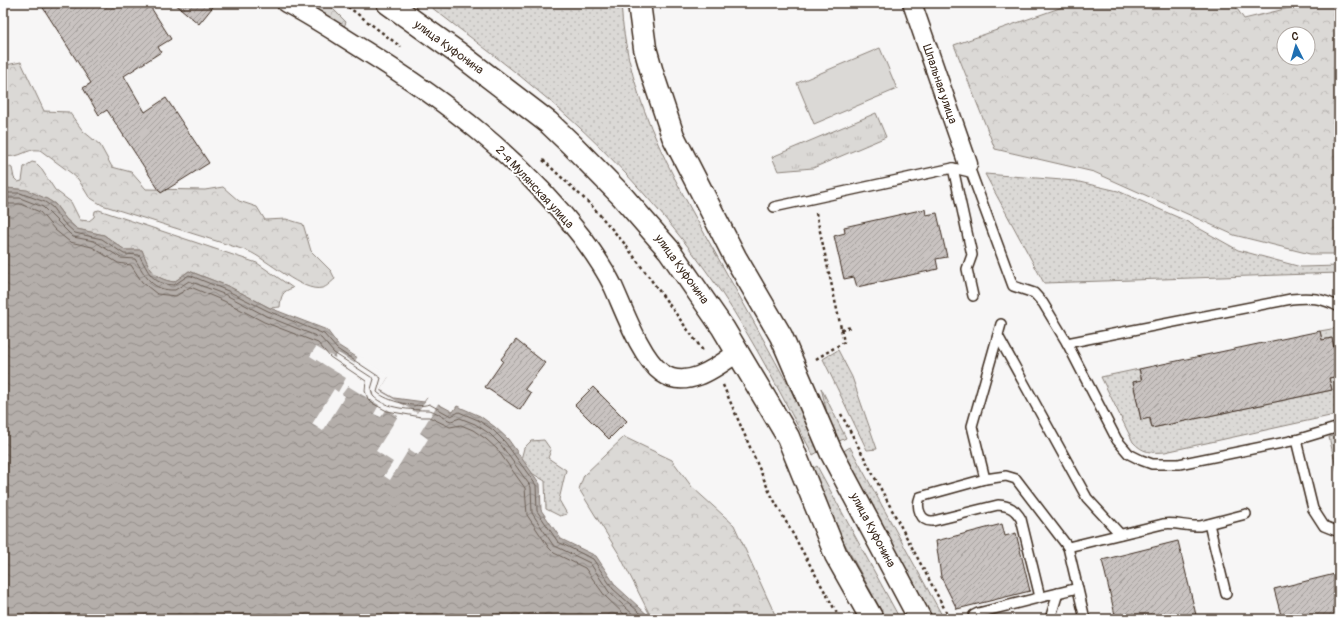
<svg xmlns="http://www.w3.org/2000/svg" width="1342" height="622" font-family="Pangolin,sans-serif">
  <style>
    .grass { fill: url(#grass-dots); stroke: #8b827a }
    .forest { fill: url(#forest-crowns); stroke: #8b827a; fill-rule: evenodd }
    .park { fill: url(#park-tufts); stroke: #8b827a }
    .pitch { fill: #dbd9d6; stroke: #8b827a }
    .water { fill: url(#water-waves); stroke: #847972 }
    .pier { fill: #f7f6f6 }
    .lines { fill: none; stroke-linecap: round; stroke-linejoin: round }
    .shore { stroke: #6b5f56; stroke-width: 1 }
    .building { fill: url(#building-hatch); stroke: #3b2a1e }
    .lane-casing { stroke: #3b2a1e; stroke-width: 12 }
    .street-casing { stroke: #3b2a1e; stroke-width: 21 }
    .primary-casing { stroke: #3b2a1e; stroke-width: 25 }
    .path { stroke: #3b2a1e; stroke-width: 2.5; stroke-dasharray: 3 3; stroke-linecap: butt }
    .lane { stroke: #fff; stroke-width: 9 }
    .street { stroke: #fff; stroke-width: 18 }
    .primary { stroke: #fff; stroke-width: 22 }
    .labels { text-anchor: middle; stroke-width: 4; stroke-linejoin: round; paint-order: stroke }
    .street-label { font-size: 12px; fill: #3b2a1e; stroke: #fff }
  </style>
  <defs>
    <pattern id="grass-dots" width="8" height="8" patternUnits="userSpaceOnUse"><rect width="8" height="8" fill="#dbd9d6"/><path d="M2 2h.1M6 6h.1" fill="none" stroke="#bdbab7" stroke-width="1.8" stroke-linecap="round"/></pattern>
    <pattern id="forest-crowns" width="20" height="18" patternUnits="userSpaceOnUse"><rect width="20" height="18" fill="#dbd9d6"/><path d="M2 6a3 3 0 1 1 6 0M12 15a3 3 0 1 1 6 0" fill="none" stroke="#bdbab7"/></pattern>
    <pattern id="park-tufts" width="24" height="20" patternUnits="userSpaceOnUse"><rect width="24" height="20" fill="#dbd9d6"/><path d="M3 7l-1-3M5 7V3M7 7l1-3M15 17l-1-3M17 17v-4M19 17l1-3" fill="none" stroke="#bdbab7"/></pattern>
    <pattern id="water-waves" width="16" height="10" patternUnits="userSpaceOnUse"><rect width="16" height="10" fill="#b4aeaa"/><path d="M0 5q4-4 8 0t8 0" fill="none" stroke="#948e8a"/></pattern>
    <pattern id="building-hatch" width="6" height="6" patternUnits="userSpaceOnUse"><rect width="6" height="6" fill="#c9c3c1"/><path d="M-1 1l2-2M0 6l6-6M5 7l2-2" fill="none" stroke="#a49f9c"/></pattern>
  </defs>
  <rect width="100%" height="100%" fill="#f7f6f6"/>
  <filter id="ink" filterUnits="userSpaceOnUse"><feTurbulence type="fractalNoise" baseFrequency=".025" numOctaves="2"/><feDisplacementMap in="SourceGraphic" scale="8" xChannelSelector="R" yChannelSelector="G"/><feConvolveMatrix kernelMatrix="1 2 1 2 8 2 1 2 1" color-interpolation-filters="sRGB"/></filter>
  <g filter="url(#ink)">
    <g class="grass">
      <path d="M484 3H621C626 103 680 189 727 274 760 332 791 391 823 449L813 455C784 400 756 344 721 292 674 223 613 155 550 101 512 68 471 38 431 7L456 8Z"/>
      <polygon points="985,174 1075,181 1118,191 1184,220 1238,250 1301,267 1339,266 1339,273 1044,283"/>
      <polygon points="1337,328 1339,336 1339,374 1332,338 1322,340 1320,331"/>
      <polygon points="838,350 852,377 877,449 867,450 823,359"/>
      <path d="M1139 369 1141 380 1133 382 1141 420 1149 418 1152 428 1332 390 1329 378 1339 376V414L1165 452C1151 453 1143 453 1133 442L1101 377Z"/>
      <polygon points="821,388 846,438 837,442 830,425"/>
      <polygon points="544,440 551,450 548,458 566,470 559,500 567,514 560,516 546,509 545,481 530,472 520,463 524,448 531,441"/>
      <polygon points="850,447 944,619 932,619 842,452"/>
      <polygon points="817,466 900,619 886,619 806,473"/>
    </g>
    <g class="forest">
      <polygon points="301,3 327,3 346,22 344,27"/>
      <path d="M1074 3H1233L1244 19 1309 3H1339V254H1310L1234 235 1094 172 995 149 954 45ZM1284 34H1308V58H1284Z"/>
      <path d="M3 57 6 65 21 62 44 111 69 112 83 131 100 145 112 167 131 172 146 189 205 190 223 187 239 201 257 207 265 220 286 219 303 224 311 251 331 271 335 279C331 282 327 287 322 288 303 293 267 259 248 251L102 205 89 197 78 179 71 173 40 150C25 148 22 159 3 156Z"/>
      <path d="M32 162 36 163 40 167 55 190 71 202 80 220 89 221 94 217 95 211 99 210 257 263 293 288C282 291 281 296 280 307L270 308 230 287 189 271 174 282C153 279 149 268 142 250H125L104 235 77 229 66 219 55 204 47 199 20 189H3V163L12 168 14 178 18 182 22 181 24 167Z"/>
      <polygon points="624,437 672,460 692,487 734,525 777,619 644,619 651,617 619,554 579,489 584,475"/>
    </g>
    <polygon class="park" points="876,113 886,137 813,168 778,171 772,157"/>
    <g class="pitch">
      <polygon points="880,48 897,89 814,124 797,83"/>
      <polygon points="1339,435 1339,479 1329,437"/>
    </g>
    <path class="water" d="M7 188 27 190 47 199 55 204 66 219 77 229 104 235 125 250H142C149 268 153 279 174 282L189 271 230 287 270 308 327 330 339 346 388 377 380 390 394 398 424 402 427 398 453 412 457 406 480 416 495 427 508 439 540 484 541 510 561 539 596 556 616 586 651 618 3 619V189Z"/>
    <polygon class="pier" points="316,347 335,358 338,353 354,363 358,356 389,376 380,391 417,413 428,397 439,402 420,433 428,439 418,455 409,449 390,480 384,476 393,462 376,451 398,416 387,409 381,417 374,414 379,405 348,386 342,394 345,396 323,431 312,424 334,389 338,392 346,378 310,356"/>
    <g class="lines">
      <g class="shore">
        <path d="M3 193H20L45 202 52 207 63 222 75 233 102 239 124 254 139 255C149 272 151 284 174 285L189 275 228 291 268 311 324 334 337 349 381 378 377 392C386 401 418 409 429 404L451 416 459 412 478 420 493 430 505 442 536 485 537 511 558 542 593 559 613 589 647 619"/>
        <path d="M3 198H20L43 207 73 237 94 241 121 258 135 259C146 277 152 291 175 290L189 281 226 295 266 316 321 338 334 353 374 379 371 389 373 396C385 409 412 410 428 410 435 410 444 419 451 421L460 418 475 424 490 434 501 445 531 487 532 513 553 545 590 563 609 592 638 619"/>
        <polyline points="3,204 20,204 40,212 55,230 70,242 92,247 118,263 131,265 142,282 157,294 176,296 190,287 193,288 224,301 264,322 318,343 330,357 366,381 365,391 368,399 372,403 387,411 421,417 429,417 450,427 461,425 473,430 486,439 497,449 525,488 527,515 549,548 554,553 585,568 605,596 629,619"/>
      </g>
    </g>
    <g class="building">
      <polygon points="40,3 148,3 171,39 158,47 161,52 124,76 145,112 166,98 209,163 161,193 107,110 99,115 83,88 91,83"/>
      <polygon points="174,3 216,3 199,24"/>
      <polygon points="925,209 926,215 937,213 947,257 936,259 938,269 857,287 854,277 844,279 834,236 845,233 844,227"/>
      <polygon points="1320,331 1322,340 1332,338 1339,374 1339,376 1329,378 1332,390 1152,428 1150,418 1141,420 1133,382 1142,380 1139,369"/>
      <polygon points="516,340 545,363 525,389 531,393 520,410 485,387 503,361 501,359"/>
      <polygon points="593,387 627,421 609,439 575,405"/>
      <polygon points="1002,524 1005,536 1016,533 1030,591 957,609 941,577 936,541"/>
      <polygon points="1178,541 1197,619 1116,619 1102,560"/>
      <polygon points="1339,573 1339,619 1282,619 1274,589"/>
    </g>
    <g class="lines">
      <g class="lane-casing">
        <g id="lane">
          <polyline points="968,164 1013,286 1034,293 1043,303 1067,343 1117,440 1129,454 1141,460 1152,464 1179,464 1296,440 1339,427"/>
          <polyline points="953,168 972,255 967,269 973,296"/>
          <polyline points="774,207 953,168 970,172"/>
          <polyline points="1001,324 972,426 985,479 1006,476 1016,479 1068,547"/>
          <polyline points="998,336 1087,498 1120,534"/>
          <path d="M1067 343 1291 299C1309 297 1323 298 1339 307"/>
          <polyline points="1296,440 1313,509 1324,526 1339,532"/>
          <path d="M985 479 920 497C916 507 920 522 933 521L998 505C1010 506 1015 509 1021 519L1040 597"/>
          <polyline points="1209,524 1226,594"/>
          <polyline points="972,619 974,615 978,613 1058,593"/>
          <polyline points="1050,619 1058,593 1078,588"/>
          <path d="M1085 619 1068 547 1163 524C1176 522 1187 527 1200 526L1246 514"/>
        </g>
      </g>
      <g class="street-casing">
        <g id="street">
          <path d="M286 3C313 17 338 34 364 50 446 101 522 159 581 236 593 252 604 268 613 286 624 310 641 358 662 373 687 391 718 366 738 352"/>
          <polyline points="912,3 968,164"/>
        </g>
      </g>
      <g class="primary-casing">
        <g id="primary">
          <polyline points="388,3 458,53 549,123 572,145 622,196 669,250 723,328 788,437 836,555 872,619"/>
          <polyline points="639,3 645,48 653,76 673,136 735,257 781,336 831,452 920,619"/>
        </g>
      </g>
      <g class="path">
        <polyline points="343,3 401,47"/>
        <polyline points="543,160 592,206 624,243 704,352"/>
        <polyline points="841,329 852,327"/>
        <polyline points="816,359 844,342 816,213"/>
        <polyline points="723,385 769,491 840,619"/>
        <polyline points="841,414 950,619"/>
      </g>
      <use href="#lane" class="lane"/>
      <use href="#street" class="street"/>
      <use href="#primary" class="primary"/>
    </g>
  </g>
  <g class="labels">
    <g class="street-label">
      <text transform="translate(449 47) rotate(36)" y="4">улица Куфонина</text>
      <text transform="translate(940 84) rotate(71)" y="4">Шпальная улица</text>
      <text transform="translate(535 187) rotate(47)" y="4">2-я Мулянская улица</text>
      <text transform="translate(682 269) rotate(54)" y="4">улица Куфонина</text>
      <text transform="translate(873 530) rotate(62)" y="4">улица Куфонина</text>
    </g>
  </g>
  <rect width="1342" height="622" fill="none" stroke="#fff" stroke-width="16"/>
  <rect x="8" y="8" width="1326" height="606" fill="none" stroke="#3b2a1e" stroke-width="1.5" filter="url(#ink)"/>
  <g transform="translate(1296 46) rotate(355)"><circle r="19" fill="#ffffff" stroke="#b1aaa5"/>
  <path d="M0-3L7 15L0 10L-7 15Z" fill="#1f6fb2"/>
  <text y="-6" font-size="11" font-weight="bold" text-anchor="middle" fill="#3b2a1e">С</text>
  </g>
</svg>
